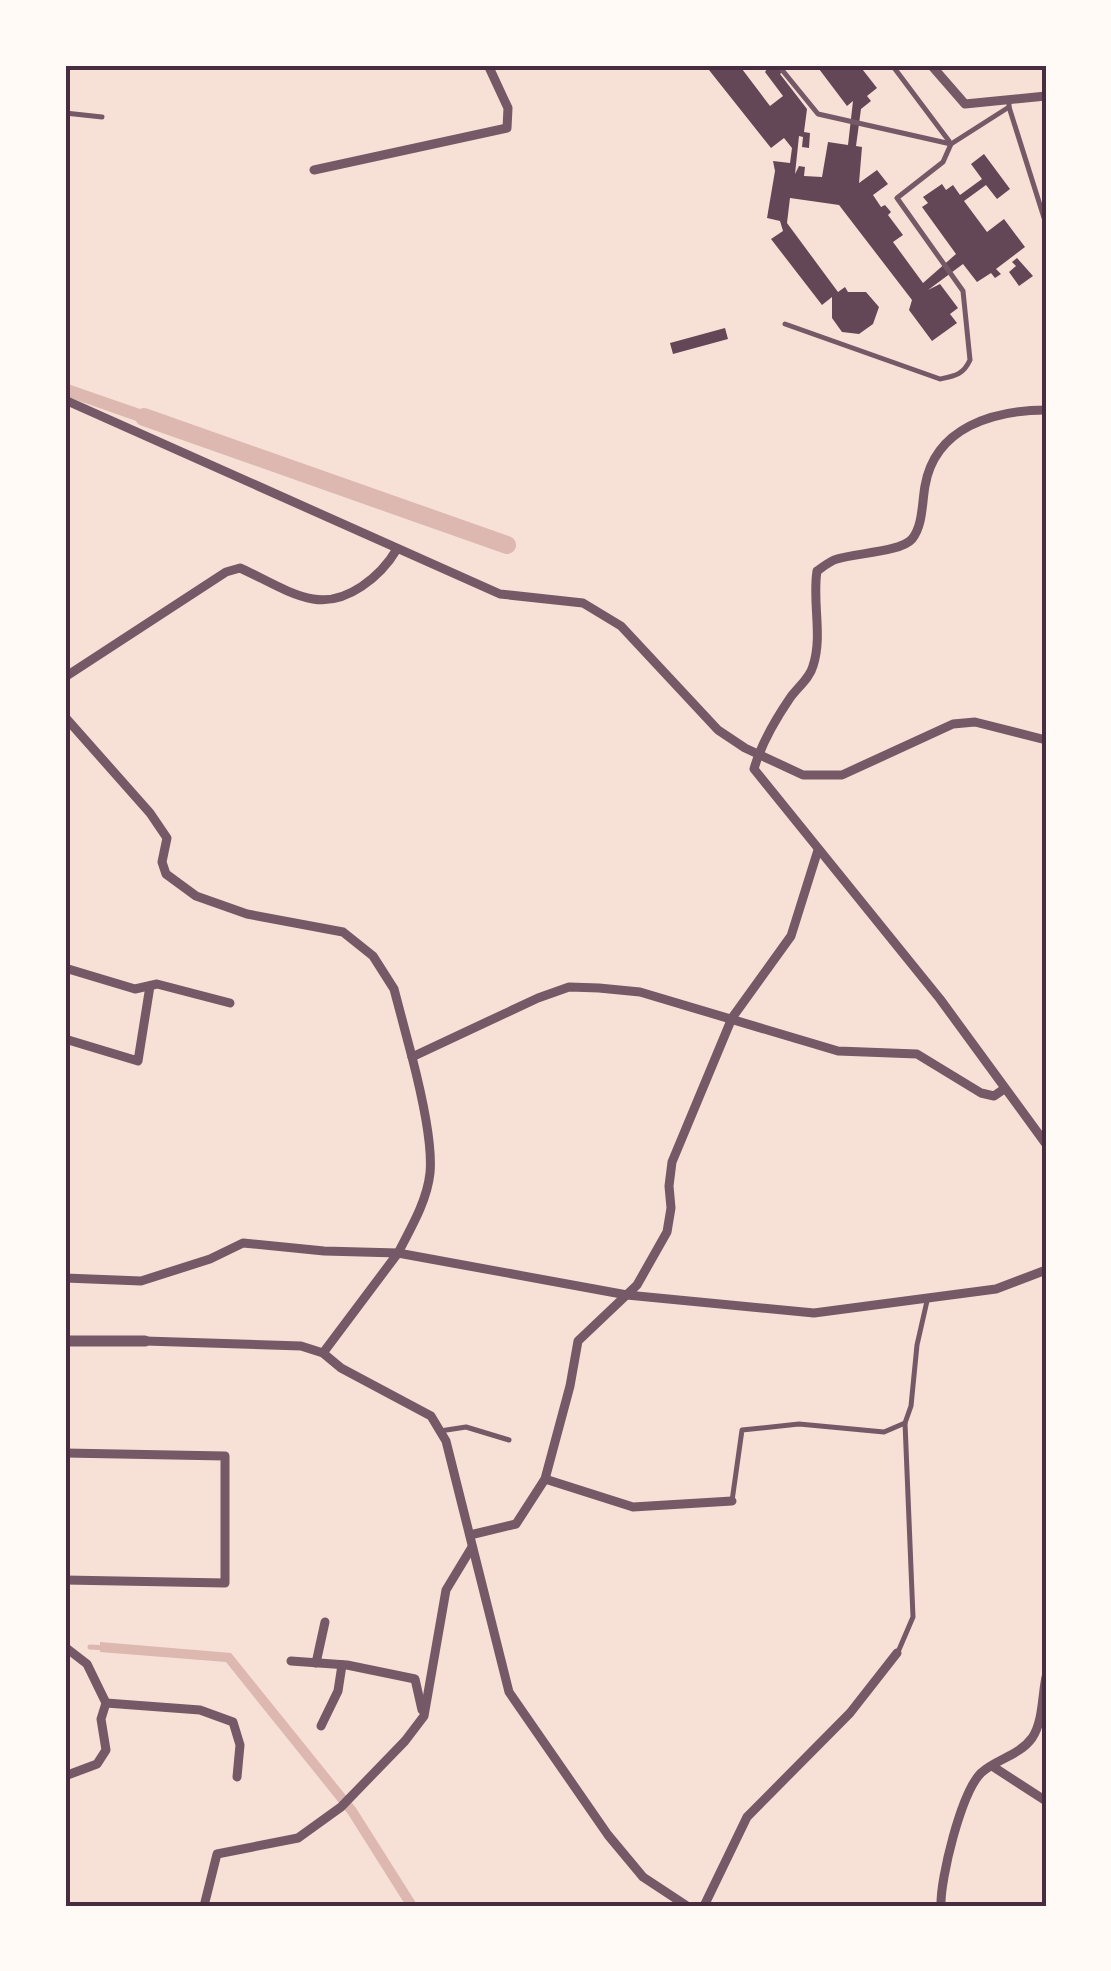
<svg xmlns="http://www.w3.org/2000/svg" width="1111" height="1971" font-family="'Noto Sans',sans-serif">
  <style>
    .water { fill: #dcb8b0 }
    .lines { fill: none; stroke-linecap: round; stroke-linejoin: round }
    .stream { stroke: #dcb8b0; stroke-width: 5 }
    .canal { stroke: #dcb8b0; stroke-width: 18 }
    .building { fill: #644757 }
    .service { stroke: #755966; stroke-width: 5 }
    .minor { stroke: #755966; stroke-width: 9 }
    .tertiary { stroke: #755966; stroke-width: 11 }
    .neatline { fill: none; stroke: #4a2c40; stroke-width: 4 }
  </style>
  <rect width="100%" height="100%" fill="#f7e1d7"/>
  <g class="water">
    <polygon points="65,383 166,418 162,430 65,396"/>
    <polygon points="100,1642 231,1653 356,1808 418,1906 406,1906 348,1814 226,1662 100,1652"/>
  </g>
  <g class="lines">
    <polyline class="stream" points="90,1647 107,1648"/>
    <polyline class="canal" points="144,417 507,545"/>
  </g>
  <g class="building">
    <polygon points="716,65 739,65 770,106 783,96 765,72 767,69 764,65 791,65 780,74 807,109 804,132 810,133 809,148 802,147 803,137 799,136 795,174 799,166 805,167 804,176 822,177 828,142 848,145 853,101 847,106 816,65 859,65 877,88 867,96 871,101 861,109 856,146 862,147 859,183 877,170 888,184 873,195 881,207 885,205 891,212 888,215 903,235 893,242 923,283 956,254 922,207 928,203 923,197 942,184 946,190 953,185 960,195 982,179 971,164 984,154 1010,189 997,199 986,185 964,201 987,232 1004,219 1025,247 996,269 1001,274 995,278 991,273 977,282 963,264 928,290 940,284 958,308 950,314 957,323 932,341 909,310 912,300 839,205 790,198 787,223 838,292 845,287 848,292 866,292 879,307 873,324 859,334 842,332 832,318 832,297 822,305 771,239 783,231 780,221 767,218 775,171 773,161 790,163 792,148 784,138 771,148 709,70"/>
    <polygon points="1017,258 1033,276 1019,286 1009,272 1016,266 1012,262"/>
    <polygon points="725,328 728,339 673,354 670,343"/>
  </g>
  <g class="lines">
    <g class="service">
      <polyline points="778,65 818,114 951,144"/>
      <polyline points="892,65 949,141"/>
      <polyline points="1009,107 1046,224"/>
      <polyline points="65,113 102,117"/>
      <path d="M785 324 940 379C955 376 963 375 970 360L963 291 897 198 943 162 951 144 1009 107V101"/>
      <polyline points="440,1431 466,1427 509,1440"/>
      <polyline points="732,1501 742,1430 799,1424 884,1432 905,1423 911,1406 917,1345 927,1301"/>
      <polyline points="898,1652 913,1617 905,1423"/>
    </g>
    <g class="minor">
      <polyline points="931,65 965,104 1046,96"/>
      <polyline points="314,170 507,128 508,108 488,65"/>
      <polyline points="65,400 500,594 583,603 621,626 718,730 745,748 803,775 842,775 953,724 975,722 1046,740"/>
      <path d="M1046 410C994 410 935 427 925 486 922 502 923 526 912 539 901 552 855 553 837 559 830 561 824 566 817 571 812 602 823 636 813 666 810 678 797 688 790 698 775 720 761 744 754 769L940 999 1046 1144"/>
      <path d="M65 677 226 572 240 568C263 578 289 595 313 599 347 605 381 576 397 549"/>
      <polyline points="65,717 150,813 167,838 162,862 166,874 196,896 247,914 343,932 373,956 394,989 412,1057"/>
      <polyline points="65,968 135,989 157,984 230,1003"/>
      <polyline points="65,1039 138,1061 150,986"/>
      <path d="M65 1278 141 1281 210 1259 243 1243 324 1251 398 1253C411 1228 427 1201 430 1173 433 1142 420 1088 412 1057L538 998 569 987 599 988 640 992 838 1051 917 1054 981 1093 994 1096 1004 1089"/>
      <polyline points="145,1341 301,1346 323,1353 341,1368 431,1416 446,1441 509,1692 608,1835 643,1877 687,1906"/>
      <polyline points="323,1353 398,1253 627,1295 814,1313 996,1289 1046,1270"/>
      <polyline points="65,1453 225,1456 225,1583 65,1580"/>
      <polyline points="545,1479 633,1507 732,1501"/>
      <polyline points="470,1535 516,1524 545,1479 570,1386 578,1341 637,1285 667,1232 671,1208 669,1186 672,1162 732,1018 791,936 818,850"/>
      <polyline points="65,1647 87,1664 106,1703 101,1719 106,1750 97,1764 65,1776"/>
      <polyline points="291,1661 347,1665 415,1679 422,1710"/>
      <polyline points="316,1663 325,1622"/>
      <polyline points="106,1703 200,1710 233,1722 240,1745 237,1777"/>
      <polyline points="321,1726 338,1691 342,1665"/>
      <polyline points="992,1766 1046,1801"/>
      <polyline points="204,1906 217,1854 298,1838 341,1807 405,1741 424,1716 446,1590 472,1547"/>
      <polyline points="704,1906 747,1817 850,1713 897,1653"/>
      <path d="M941 1906C940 1879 961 1793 981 1773 996 1759 1019 1756 1032 1738 1043 1722 1042 1696 1046 1677"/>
    </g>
    <polyline class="tertiary" points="65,1341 145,1341"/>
  </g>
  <rect width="1111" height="1971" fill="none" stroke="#fffaf5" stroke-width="135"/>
  <rect x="68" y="68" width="976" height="1836" class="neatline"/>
</svg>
